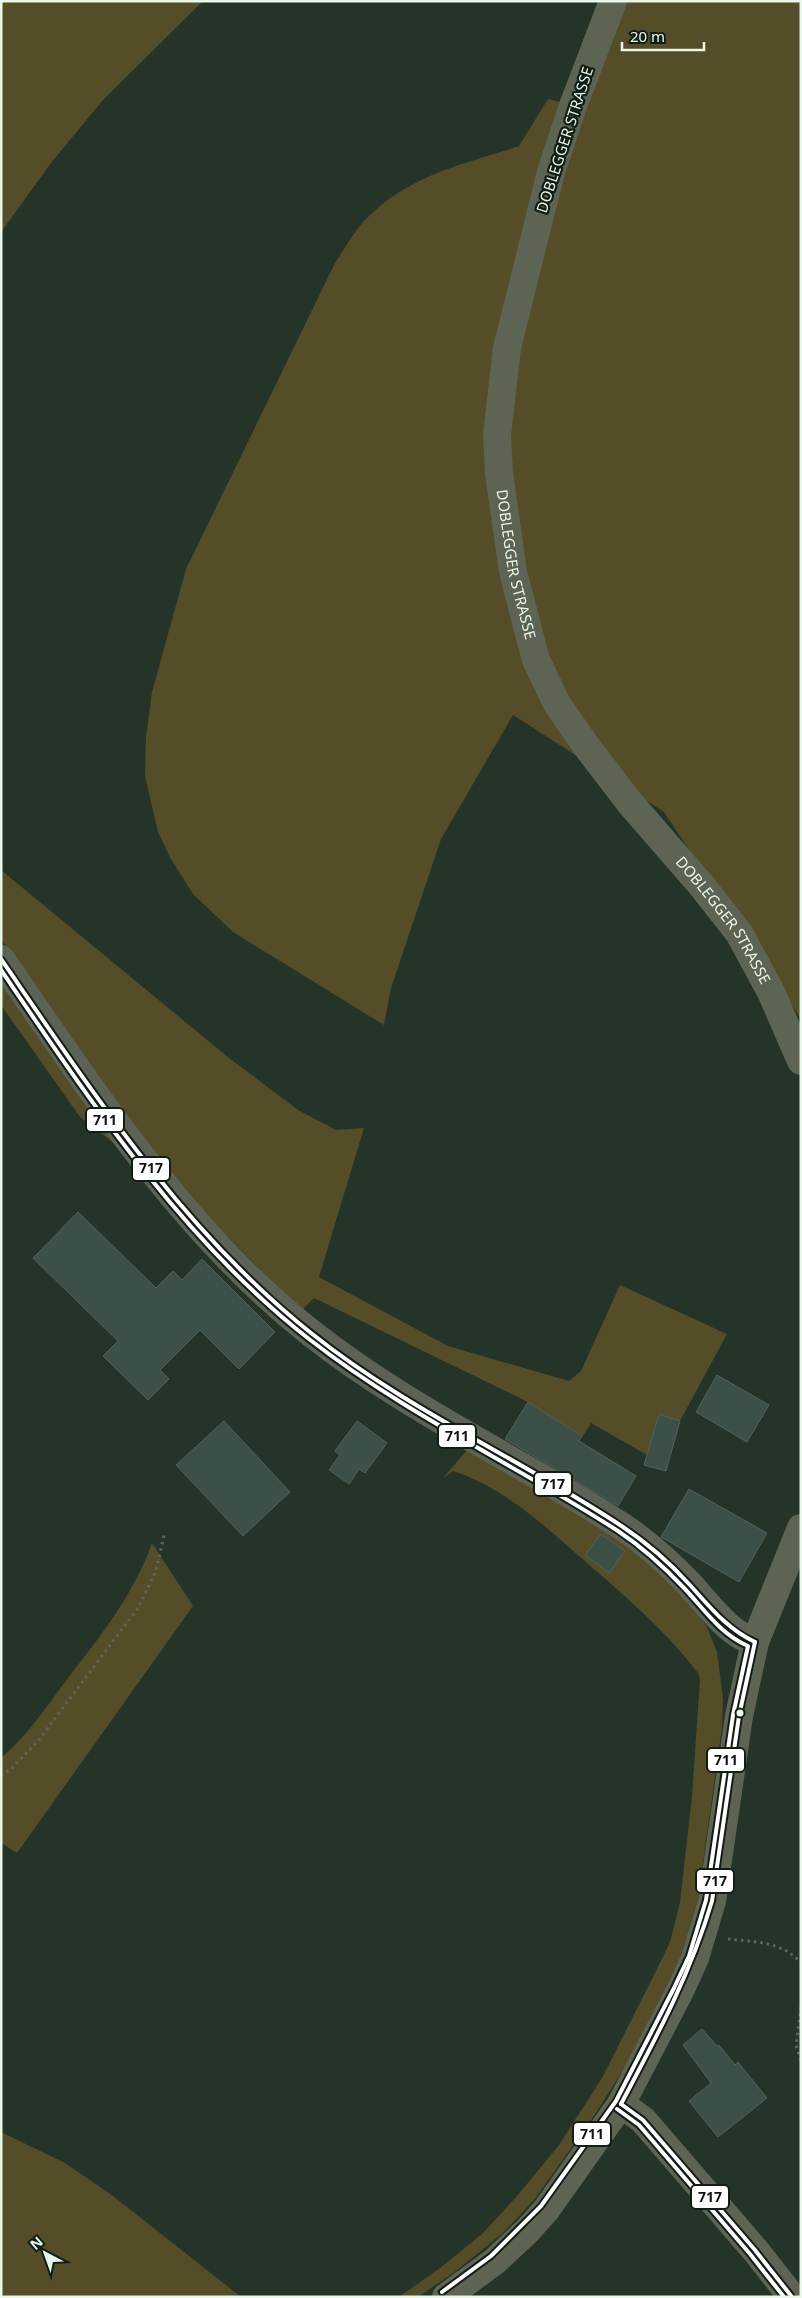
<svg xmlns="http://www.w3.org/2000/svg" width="802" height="2298" font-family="'Noto Sans',sans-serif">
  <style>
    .green { fill: #554c28 }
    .building { fill: #3d5048; stroke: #52615a }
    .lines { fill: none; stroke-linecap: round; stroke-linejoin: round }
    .path { stroke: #5e655a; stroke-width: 3; stroke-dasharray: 2.5 4; stroke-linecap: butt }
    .street { stroke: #5c6356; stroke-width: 28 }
    .secondary { stroke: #5e6454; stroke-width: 28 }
    .bus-1-casing { stroke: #121e15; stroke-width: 8 }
    .bus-2-casing { stroke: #121e15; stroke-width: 8 }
    .bus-1 { stroke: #fff; stroke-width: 4 }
    .bus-2 { stroke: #fff; stroke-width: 4 }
    .bus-dot { fill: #e7f7ea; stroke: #121e15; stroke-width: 2 }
    .labels { text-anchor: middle; stroke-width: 4.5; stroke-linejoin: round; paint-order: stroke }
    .street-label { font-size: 15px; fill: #e7f7ea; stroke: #121e15 }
    .line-badge { stroke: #121e15; stroke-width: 2 }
    .pale-badge-label { font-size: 14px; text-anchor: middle; font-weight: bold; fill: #111 }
  </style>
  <rect width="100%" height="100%" fill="#253429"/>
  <g class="green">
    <polygon points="1,1 203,1 103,100 51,163 1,232"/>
    <path d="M604 1H801V1019L664 812 513 715 441 839 391 988 384 1025 233 932 193 894 171 859 158 832 145 776 146 737 152 692 186 569 335 263C344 249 353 234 363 222 407 175 461 165 519 146L548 99 565 103Z"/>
    <polygon points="1,870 229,1058 298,1110 336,1130 364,1128 319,1277 448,1346 569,1381 581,1371 620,1285 727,1334 680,1421 659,1415 647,1455 591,1423 583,1436 528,1402 314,1298 301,1311 177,1185 75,1045 1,939"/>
    <polygon points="1,978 124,1151 80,1117 1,1005"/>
    <path d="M469 1448 599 1526 652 1563 699 1615 707 1627 717 1652 723 1698 722 1728 698 1898 682 1953 668 1986 632 2056 592 2119 534 2200 503 2233 456 2271 418 2297H399L440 2268 482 2234 518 2195 559 2145 602 2078 656 1971 670 1942 680 1902 692 1796 700 1679 698 1673C666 1631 627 1598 587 1563 548 1529 504 1487 453 1471L443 1478Z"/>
    <path d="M152 1543 193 1606 17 1853 1 1843V1758C27 1736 45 1709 65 1682 98 1639 134 1595 152 1543Z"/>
    <polygon points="1,2132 65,2163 113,2196 241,2297 1,2297"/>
  </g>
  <g class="building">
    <polygon points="78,1212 156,1288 173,1271 182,1280 202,1259 275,1332 239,1369 200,1330 160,1370 169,1379 148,1400 103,1356 118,1341 33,1258"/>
    <polygon points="717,1375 769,1405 747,1442 696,1412"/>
    <polygon points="528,1402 582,1436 579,1441 636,1476 618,1506 505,1439"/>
    <polygon points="659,1414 680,1421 666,1471 644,1465"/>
    <polygon points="224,1421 290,1492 243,1536 176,1465"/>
    <polygon points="357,1421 387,1443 365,1473 359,1469 349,1484 329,1470 340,1455 335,1451"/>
    <polygon points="689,1489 767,1533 739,1582 661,1537"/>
    <polygon points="601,1534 625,1551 609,1573 585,1555"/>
    <polygon points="702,2029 717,2046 719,2045 735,2065 738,2062 767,2098 718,2137 689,2101 711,2083 683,2045"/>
  </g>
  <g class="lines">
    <g class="path">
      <polyline points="1,1776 11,1769 38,1741 138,1608 156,1571 164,1535"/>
      <path d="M728 1939C754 1942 782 1941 801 1963"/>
      <polyline points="801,2007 796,2045 801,2060"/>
    </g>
    <path class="street" d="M1 959C91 1090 185 1234 311 1333 407 1409 521 1461 623 1527 648 1544 669 1563 690 1585 702 1598 722 1624 737 1633 742 1637 749 1639 755 1642"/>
    <g class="secondary">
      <path id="s1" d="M613 1 573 106 551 172 507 348 497 435 499 473 513 572 536 660 557 704 587 747 630 803 702 886 739 933 771 992 801 1061"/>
      <polyline points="621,2104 643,2120 755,2250 792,2297"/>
      <polyline points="446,2297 495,2261 528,2230 546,2210 621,2104 680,1991 695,1958 712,1901 739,1716 755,1642 801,1528"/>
    </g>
    <g class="bus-1-casing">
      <g id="bus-1">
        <path d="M1 959C93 1093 183 1231 311 1333 407 1410 521 1459 623 1527 647 1543 670 1563 690 1585 710 1607 727 1629 755 1642"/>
        <path d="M621 2104C656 2038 691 1973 712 1901L739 1716 755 1642"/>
        <polyline points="621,2104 643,2120 755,2250 792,2297"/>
      </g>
    </g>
    <g class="bus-2-casing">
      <g id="bus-2">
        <path d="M1 970C91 1102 182 1240 309 1339 405 1414 516 1465 618 1531 642 1547 664 1567 684 1588 704 1609 720 1634 748 1646L733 1715 706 1900 689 1956 674 1988 616 2101 541 2206 491 2256 442 2292"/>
        <polyline points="617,2109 639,2125 750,2254 784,2297"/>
      </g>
    </g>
    <use href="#bus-1" class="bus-1"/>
    <use href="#bus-2" class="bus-2"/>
  </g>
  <circle class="bus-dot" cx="740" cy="1713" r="4.5"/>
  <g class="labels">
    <g class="street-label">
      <text transform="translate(565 140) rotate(-72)" y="5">DOBLEGGER STRASSE</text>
      <text dy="5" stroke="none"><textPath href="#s1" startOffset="582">DOBLEGGER STRASSE</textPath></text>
      <text dy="5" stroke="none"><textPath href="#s1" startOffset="1002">DOBLEGGER STRASSE</textPath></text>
    </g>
  </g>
  <g class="line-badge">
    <rect x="86" y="1108" width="38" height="24" rx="5" fill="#fff"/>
    <rect x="132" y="1157" width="38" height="24" rx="5" fill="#fff"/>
    <rect x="438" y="1424" width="38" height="24" rx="5" fill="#fff"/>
    <rect x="534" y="1472" width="38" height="24" rx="5" fill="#fff"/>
    <rect x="707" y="1748" width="38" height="24" rx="5" fill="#fff"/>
    <rect x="696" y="1869" width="38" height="24" rx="5" fill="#fff"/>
    <rect x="573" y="2122" width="38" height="24" rx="5" fill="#fff"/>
    <rect x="691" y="2185" width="38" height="24" rx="5" fill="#fff"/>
  </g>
  <g class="pale-badge-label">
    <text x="105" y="1125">711</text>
    <text x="151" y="1173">717</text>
    <text x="457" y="1441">711</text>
    <text x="553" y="1489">717</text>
    <text x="726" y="1765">711</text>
    <text x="715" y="1886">717</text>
    <text x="592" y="2139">711</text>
    <text x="710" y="2202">717</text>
  </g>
  <rect width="802" height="2298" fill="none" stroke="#e7f7ea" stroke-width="5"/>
  <g transform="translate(45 2253) rotate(319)" stroke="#121e15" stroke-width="4" paint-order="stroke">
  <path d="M0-4L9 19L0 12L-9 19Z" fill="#e7f7ea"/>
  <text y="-8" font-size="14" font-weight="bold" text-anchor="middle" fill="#e7f7ea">N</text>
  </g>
  <path d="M622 42v8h82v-8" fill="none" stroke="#e7f7ea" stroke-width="2.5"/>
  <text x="630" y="42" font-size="15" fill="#e7f7ea" stroke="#121e15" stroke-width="4" paint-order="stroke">20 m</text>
</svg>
